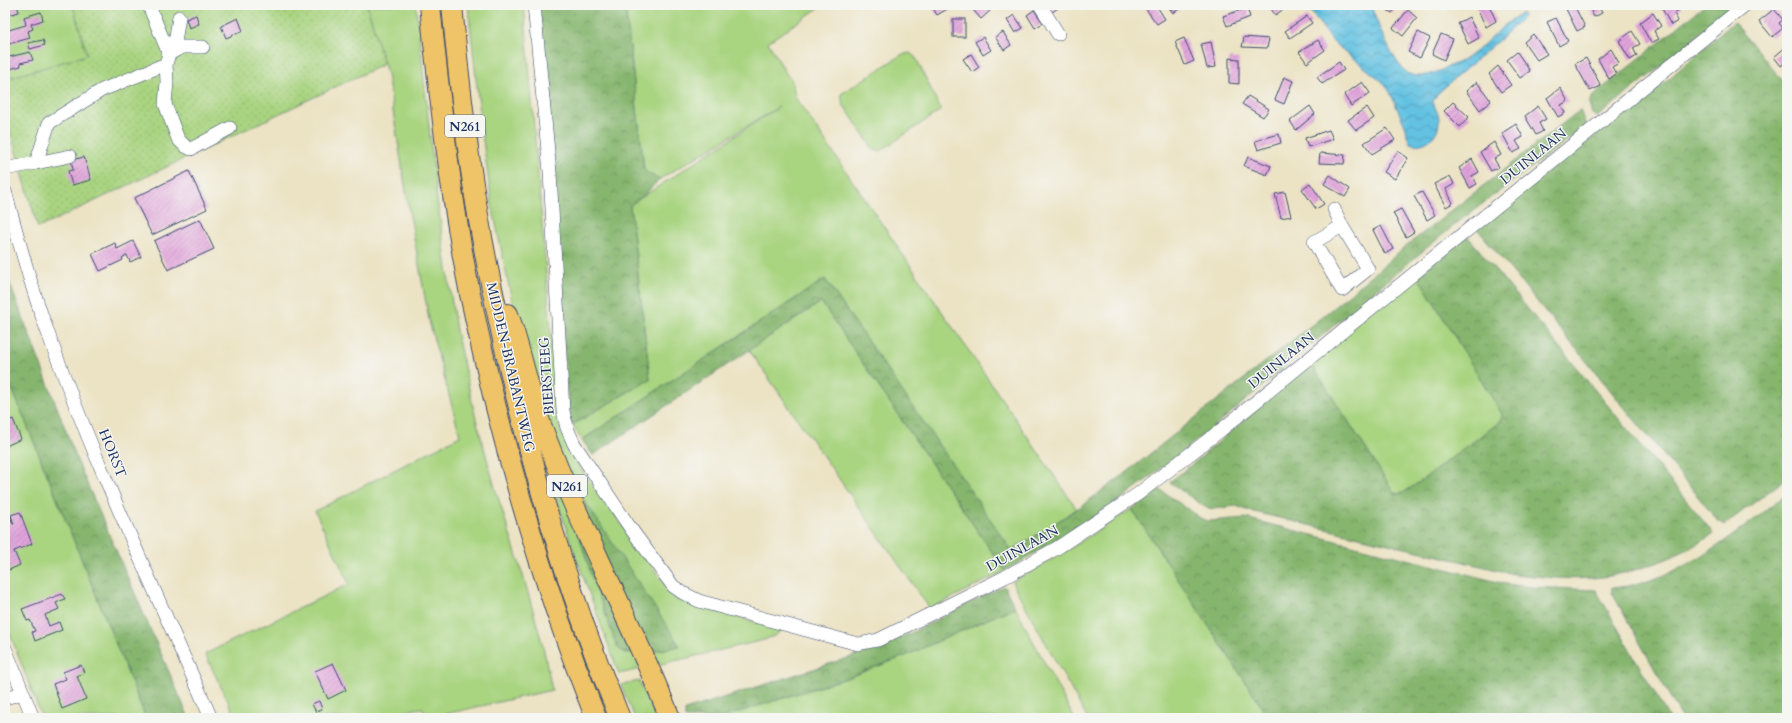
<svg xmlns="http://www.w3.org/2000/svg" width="1792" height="723" font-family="Cardo,serif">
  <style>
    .green { fill: #a9d480; stroke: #62826f; fill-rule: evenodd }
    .forest { fill: url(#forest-crowns); stroke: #507266 }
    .park { fill: url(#park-dots); stroke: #62826f }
    .water { fill: url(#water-waves); stroke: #4078a0 }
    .building { fill: url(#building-hatch) }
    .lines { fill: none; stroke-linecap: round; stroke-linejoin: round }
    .minor-casing { stroke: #3a4a6d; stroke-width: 14 }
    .highway-casing { stroke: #3a4a6d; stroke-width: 22 }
    .minor { stroke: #fff; stroke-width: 13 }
    .highway { stroke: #efc469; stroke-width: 20 }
    .labels { text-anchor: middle; stroke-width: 3; stroke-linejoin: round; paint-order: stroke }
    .shield { fill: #f6f6f2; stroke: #5d6b8a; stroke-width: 1 }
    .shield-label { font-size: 13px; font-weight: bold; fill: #1b2f5e }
    .street-label { font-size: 14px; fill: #1b2f5e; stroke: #f6f6f2 }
  </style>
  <defs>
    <pattern id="forest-crowns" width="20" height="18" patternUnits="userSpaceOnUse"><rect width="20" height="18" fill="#86b66e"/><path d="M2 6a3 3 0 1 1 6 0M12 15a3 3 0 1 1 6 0" fill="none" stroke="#6d945e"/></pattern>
    <pattern id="park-dots" width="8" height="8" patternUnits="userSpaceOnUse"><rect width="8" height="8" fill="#a9d480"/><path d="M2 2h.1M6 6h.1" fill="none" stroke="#91b671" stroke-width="1.8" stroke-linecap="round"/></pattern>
    <pattern id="water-waves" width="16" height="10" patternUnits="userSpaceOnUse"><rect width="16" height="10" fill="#64c2e2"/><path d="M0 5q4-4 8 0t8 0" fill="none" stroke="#529eba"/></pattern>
    <pattern id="building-hatch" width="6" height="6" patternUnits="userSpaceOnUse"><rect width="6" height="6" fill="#e2a4db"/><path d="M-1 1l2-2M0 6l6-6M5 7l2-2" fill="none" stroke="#b686b5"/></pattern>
  </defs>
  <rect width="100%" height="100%" fill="#f6f6f2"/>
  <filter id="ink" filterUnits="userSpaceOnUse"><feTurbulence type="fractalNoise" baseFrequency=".025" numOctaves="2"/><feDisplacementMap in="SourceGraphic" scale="8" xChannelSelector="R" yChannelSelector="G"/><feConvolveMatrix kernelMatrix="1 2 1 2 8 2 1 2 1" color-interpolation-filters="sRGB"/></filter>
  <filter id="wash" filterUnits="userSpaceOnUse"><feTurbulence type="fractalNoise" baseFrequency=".012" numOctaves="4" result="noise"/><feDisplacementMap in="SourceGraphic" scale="16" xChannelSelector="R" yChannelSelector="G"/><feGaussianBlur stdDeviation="0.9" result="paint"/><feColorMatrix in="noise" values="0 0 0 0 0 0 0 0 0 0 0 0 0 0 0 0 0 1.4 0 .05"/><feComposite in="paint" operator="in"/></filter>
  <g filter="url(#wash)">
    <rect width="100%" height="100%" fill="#ece3c4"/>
    <g class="green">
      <polygon points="5,5 73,5 87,55 5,79"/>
      <polygon points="367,5 416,5 436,191 456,331 475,415 495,488 522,572 543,646 552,690 428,718 426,718 423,708 409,710 398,718 236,718 205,654 349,584 315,511 460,436 430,325 409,210 387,74"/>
      <path d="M468 5H524L557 406 560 429 567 445 581 469 676 599 782 630 776 635 764 640 619 674 573 549 554 490 541 441 492 205 482 133ZM561 476 679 645V646L649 652 617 646 592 577Z"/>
      <polygon points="625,5 823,5 768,42 787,75 792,80 795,97 1077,509 1011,551 825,279 582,440 572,425 650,379 630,205 779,107 660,179 649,174 644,169"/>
      <polygon points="910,53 916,58 941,110 879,152 873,149 843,104 841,94 901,55"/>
      <polygon points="1416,273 1502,414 1501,421 1414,486 1403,493 1395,494 1310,362"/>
      <polygon points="821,302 1005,571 930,609 749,350"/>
      <polygon points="5,371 146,718 42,718 5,621"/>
      <polygon points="1132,509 1269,718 1087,718 1012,582 1063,553"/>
      <polygon points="1015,607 1074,718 719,718 844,679 905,656"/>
      <polygon points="639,681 656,718 635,718 621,685"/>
    </g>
    <g class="forest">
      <polygon points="539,5 625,5 644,169 649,174 660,179 644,195 630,205 650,379 572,425 569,416"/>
      <polygon points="1705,5 1734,5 1669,60 1597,117 1592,114 1589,103 1593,96"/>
      <polygon points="1734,22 1787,86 1787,478 1724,525 1718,521 1474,225 1648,97"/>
      <polygon points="1580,110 1586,126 1457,223 1379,287 1219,423 1150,477 1113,505 1005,571 821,302 593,455 582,440 825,279 1012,551 1077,509 1126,473 1328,312 1414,240"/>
      <path d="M1465 233 1710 529 1713 534C1681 556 1641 571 1603 577 1574 581 1543 577 1514 574L1250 511 1236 506 1213 509 1205 507 1169 482C1219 446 1262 401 1310 362L1395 494 1403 493 1414 486 1501 421 1502 414 1416 273Z"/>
      <polygon points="5,271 79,465 189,718 146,718 5,371"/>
      <polygon points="561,476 575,486 680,646 649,652 625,653 617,647 592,577"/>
      <polygon points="1159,489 1202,519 1209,521 1245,518 1506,584 1530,587 1596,590 1669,718 1269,718 1132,509"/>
      <path d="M1787 494V718H1682L1612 593V588C1678 583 1737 533 1787 494Z"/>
      <polygon points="1004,586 1015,607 905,656 844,679 719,718 685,718 685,710 851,657 911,633"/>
    </g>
    <polygon class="park" points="73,5 367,5 384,64 38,228 5,114 5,79 87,55"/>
    <path class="water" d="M1306 5H1371C1376 21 1395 70 1412 75 1423 78 1438 72 1448 67 1456 63 1465 60 1472 54 1490 41 1503 23 1522 13L1524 16 1506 34 1437 94 1433 101C1434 107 1439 114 1439 119 1440 135 1425 149 1410 143L1407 135 1406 128 1390 92 1383 82 1334 43Z"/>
    <g id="blocks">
      <g class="building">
        <polygon points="5,5 17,5 19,12 5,16"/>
        <polygon points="931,5 950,5 951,7 937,15"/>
        <polygon points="969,5 985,5 990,11 981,19"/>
        <polygon points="1045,5 1056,5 1058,8 1051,13"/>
        <polygon points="1143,5 1156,5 1165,19 1157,24"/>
        <polygon points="1167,5 1179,5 1181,8 1173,13"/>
        <polygon points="1273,5 1290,5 1275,15 1270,7"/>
        <polygon points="1382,5 1398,5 1392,13 1381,6"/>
        <polygon points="1477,5 1489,5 1496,21 1486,27 1476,6"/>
        <polygon points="1569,5 1574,5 1585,27 1577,31 1565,7"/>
        <polygon points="1588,5 1598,5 1602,13 1594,17"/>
        <polygon points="1660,5 1679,5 1681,9 1674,13 1678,21 1671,25"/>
        <polygon points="1247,8 1250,17 1227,26 1223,16"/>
        <polygon points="1774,9 1783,20 1779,23 1783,28 1772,37 1759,21"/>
        <polygon points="1034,10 1043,23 1035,28 1027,15"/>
        <polygon points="1408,10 1417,18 1403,36 1393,28"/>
        <polygon points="41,12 43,20 31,24 33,29 28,31 30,38 5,45 5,31 26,25 24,17"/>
        <polygon points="1653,13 1661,26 1654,31 1659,39 1651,43 1640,23"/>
        <polygon points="196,15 199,24 189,28 186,19"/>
        <polygon points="1014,15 1023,28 1015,33 1007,20"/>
        <polygon points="1307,16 1312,23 1290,38 1285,31"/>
        <polygon points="1469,17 1479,38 1468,44 1458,23"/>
        <polygon points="238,18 243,31 226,38 221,26"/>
        <polygon points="1556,18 1568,41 1559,46 1547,22"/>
        <rect x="953" y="19" width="12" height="18"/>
        <polygon points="1632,31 1640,44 1633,48 1637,56 1630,60 1619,41"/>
        <polygon points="1003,32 1011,45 1004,50 995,37"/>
        <polygon points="1418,32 1430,38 1420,58 1408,52"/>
        <polygon points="1441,34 1453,39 1444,60 1432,54"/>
        <polygon points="1533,34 1547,54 1537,60 1524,42"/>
        <polygon points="983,37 991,50 983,55 975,42"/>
        <polygon points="1244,37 1269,39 1267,48 1242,47"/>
        <polygon points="1184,38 1194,61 1185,65 1175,42"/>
        <polygon points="43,40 45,45 30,49 28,43"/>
        <polygon points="1318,40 1325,50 1307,63 1299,52"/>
        <polygon points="1211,42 1216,67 1207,68 1201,44"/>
        <polygon points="1787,46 1787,61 1781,66 1774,57"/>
        <polygon points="1611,49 1619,63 1612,67 1616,74 1609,79 1598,59"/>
        <polygon points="30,52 33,60 20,63 21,66 6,70 5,58"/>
        <polygon points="1517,52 1530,71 1520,78 1507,60"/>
        <polygon points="971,54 979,67 972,72 963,59"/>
        <polygon points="1229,58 1239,59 1239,84 1229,83"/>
        <polygon points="1586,58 1601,86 1590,91 1575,64"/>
        <polygon points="1339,62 1344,70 1322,84 1317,77"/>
        <polygon points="1498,66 1511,85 1501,92 1489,74"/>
        <polygon points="1284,77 1293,81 1284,104 1275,100"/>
        <polygon points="1362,82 1370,93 1351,106 1344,95"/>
        <polygon points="1477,82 1491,101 1480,110 1466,91"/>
        <polygon points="1560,88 1568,101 1561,105 1565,113 1558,117 1547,98"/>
        <polygon points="1248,96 1269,109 1263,117 1242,104"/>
        <polygon points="1453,102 1469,117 1460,127 1444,111"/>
        <polygon points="1310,106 1315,114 1296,130 1290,121"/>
        <polygon points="1538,106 1546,119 1539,123 1543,131 1536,135 1525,116"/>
        <polygon points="1367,107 1374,118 1356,130 1348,120"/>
        <polygon points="1516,124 1523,137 1516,141 1521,149 1513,153 1502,133"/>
        <polygon points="1387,128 1395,140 1372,154 1364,143"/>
        <polygon points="1329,130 1333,139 1308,147 1305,138"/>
        <polygon points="1279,134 1281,143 1258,150 1255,141"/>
        <polygon points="1494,142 1501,155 1494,159 1499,167 1491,171 1480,152"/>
        <polygon points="1398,151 1408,158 1395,179 1384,172"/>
        <polygon points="1320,153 1345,155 1344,164 1319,163"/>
        <polygon points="84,157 91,180 72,185 68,171 73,170 71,160"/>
        <polygon points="1248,157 1271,166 1267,175 1244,166"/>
        <polygon points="1472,159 1479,172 1472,176 1477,184 1470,188 1459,168"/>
        <polygon points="189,171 207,209 152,235 134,198"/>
        <polygon points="1330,175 1350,189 1345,197 1324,184"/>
        <polygon points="1450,176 1454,184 1446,189 1453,203 1446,207 1434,184"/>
        <polygon points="1310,183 1324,204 1316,209 1302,189"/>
        <polygon points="1285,192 1291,216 1281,218 1275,194"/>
        <polygon points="1422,192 1435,215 1427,220 1414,196"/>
        <polygon points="1401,209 1414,232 1406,237 1393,213"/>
        <polygon points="200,219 214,249 168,270 154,241"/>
        <polygon points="1381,226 1393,249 1385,254 1373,230"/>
        <polygon points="133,241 141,257 130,262 127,255 122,258 123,260 100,271 92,254 115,243 117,249"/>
        <polygon points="13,419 21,439 6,446 5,422"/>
        <polygon points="8,511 13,524 14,524 11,515 20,512 32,544 14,551 20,565 9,570 5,560 5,512"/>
        <polygon points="62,594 65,599 56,603 59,609 45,615 49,626 59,622 62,630 35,641 32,632 35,631 30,620 27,621 22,609"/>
        <polygon points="333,663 346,690 328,699 315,671"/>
        <polygon points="81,665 84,673 77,676 86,699 62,709 53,684 66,679 63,672"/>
        <polygon points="319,701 322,709 316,712 312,704"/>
      </g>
    </g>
  </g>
  <g filter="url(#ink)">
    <use href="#blocks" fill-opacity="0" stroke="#3a4a6d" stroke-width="1"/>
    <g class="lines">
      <g class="minor-casing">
        <g id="minor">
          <polyline points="534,5 550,172 563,411 567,428 574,444 631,529 673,586 683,593 699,601 858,644 878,640 1005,577 1057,548 1138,494 1221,430 1745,5"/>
          <polyline points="1040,5 1058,34"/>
          <polyline points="179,17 175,42 169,54 182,47 203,47"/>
          <polyline points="166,64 167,82 165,104 178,139 185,146 191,149 230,128"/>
          <polyline points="36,163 70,156"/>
          <polyline points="5,169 36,163 49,123 102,90 166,64 169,54 149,6"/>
          <path d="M5 191C17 234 28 277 43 319 91 455 153 586 211 718"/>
          <polyline points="1334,209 1342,226 1314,242 1342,290 1368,269 1342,226"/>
          <polyline points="5,648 33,718"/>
          <polyline points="5,698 23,693"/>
        </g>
      </g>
      <g class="highway-casing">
        <g id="highway">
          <path d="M430 5C440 102 451 199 470 294 500 438 541 582 596 718"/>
          <path d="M452 5C457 60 463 115 471 170 480 235 494 299 508 362 536 483 572 604 620 718"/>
          <path d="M508 314C522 352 528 392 543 430 580 528 631 620 670 718"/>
        </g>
      </g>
      <use href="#minor" class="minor"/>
      <use href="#highway" class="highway"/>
    </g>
  </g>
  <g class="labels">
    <g class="shield">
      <rect x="445" y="115" width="40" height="22" rx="3"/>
      <rect x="547" y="475" width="40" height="22" rx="3"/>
    </g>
    <g class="shield-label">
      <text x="465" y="131">N261</text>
      <text x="567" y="491">N261</text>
    </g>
    <g class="street-label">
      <text transform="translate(1533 156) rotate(-39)" y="5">DUINLAAN</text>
      <text transform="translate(1281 360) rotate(-39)" y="5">DUINLAAN</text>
      <text transform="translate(511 367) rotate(77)" y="5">MIDDEN-BRABANTWEG</text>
      <text transform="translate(546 376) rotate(-94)" y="5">BIERSTEEG</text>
      <text transform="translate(113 453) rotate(68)" y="5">HORST</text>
      <text transform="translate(1022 548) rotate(-29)" y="5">DUINLAAN</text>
    </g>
  </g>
  <rect width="1792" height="723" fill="none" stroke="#f6f6f2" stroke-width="20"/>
</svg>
